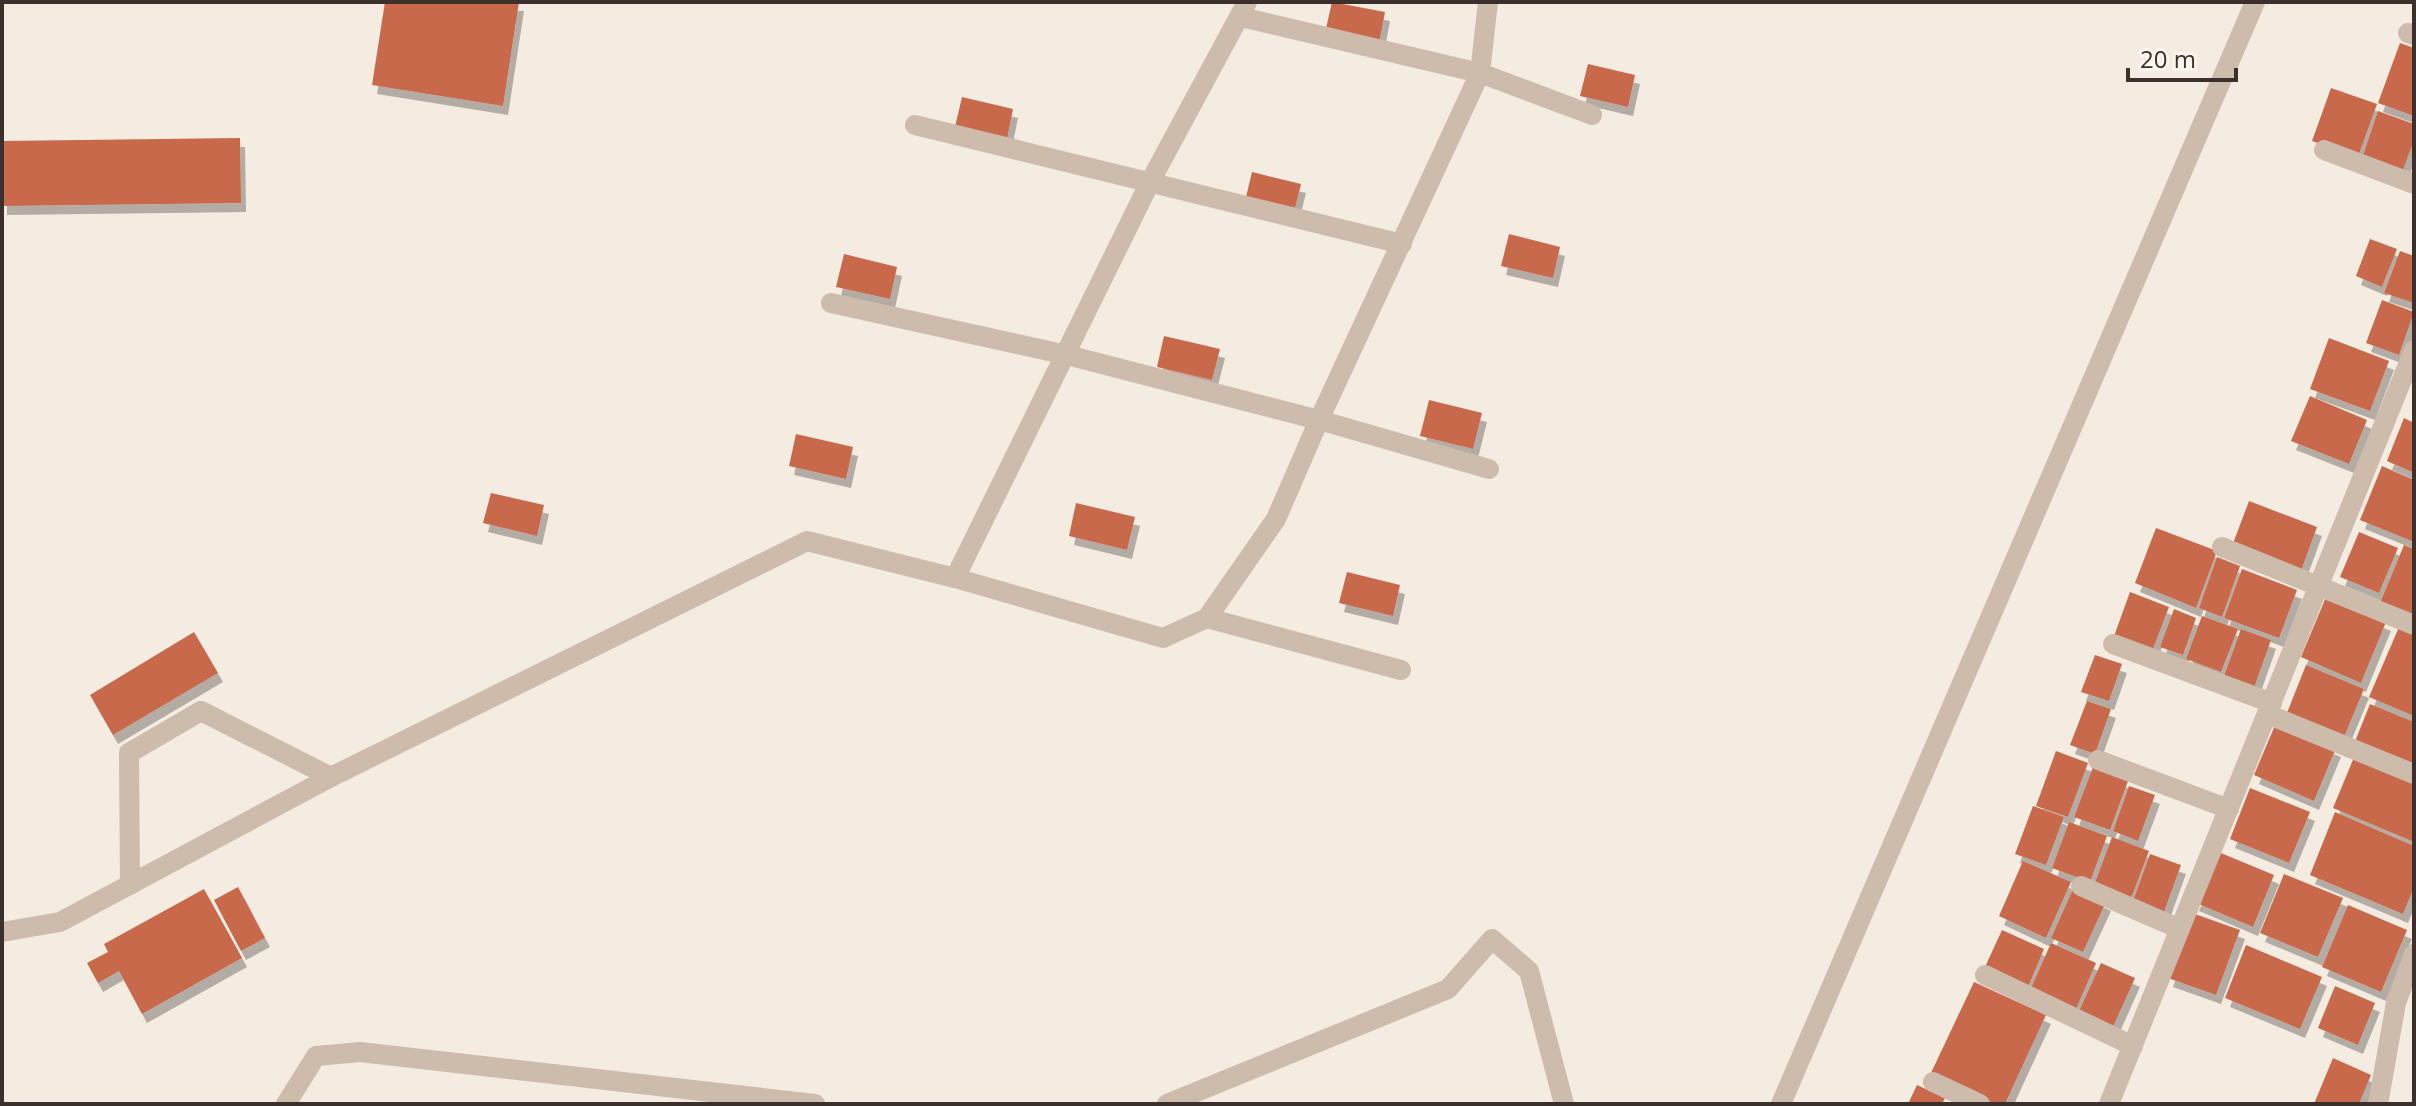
<svg xmlns="http://www.w3.org/2000/svg" width="2416" height="1106" font-family="'Open Sans',sans-serif">
  <style>
    .building { fill: #c8694b; filter: url(#shadow) }
    .lines { fill: none; stroke-linecap: round; stroke-linejoin: round }
    .service { stroke: #cdbbac; stroke-width: 20 }
    .minor { stroke: #cdbbac; stroke-width: 20 }
  </style>
  <defs>
    <filter id="shadow"><feDropShadow dx="5" dy="9" stdDeviation="0" flood-color="#0004"/></filter>
  </defs>
  <rect width="100%" height="100%" fill="#f4ebe1"/>
  <g class="building">
    <polygon points="385,2 519,2 503,106 372,85"/>
    <polygon points="1332,2 1385,12 1379,44 1325,33"/>
    <polygon points="2400,43 2414,48 2414,116 2378,103"/>
    <polygon points="1588,64 1635,75 1628,107 1580,96"/>
    <polygon points="2331,88 2377,104 2358,157 2312,141"/>
    <polygon points="962,97 1013,109 1007,139 955,127"/>
    <polygon points="2378,111 2414,124 2414,140 2402,173 2362,158"/>
    <polygon points="240,138 241,203 2,206 2,141"/>
    <polygon points="1252,172 1301,184 1294,212 1245,201"/>
    <polygon points="1509,234 1560,247 1553,278 1501,266"/>
    <polygon points="2370,239 2397,249 2382,287 2356,276"/>
    <polygon points="2400,251 2414,256 2414,303 2384,293"/>
    <polygon points="844,254 897,267 890,299 836,287"/>
    <polygon points="2382,300 2414,312 2399,355 2366,343"/>
    <polygon points="1164,336 1220,349 1212,380 1157,367"/>
    <polygon points="2329,338 2389,361 2370,411 2310,389"/>
    <polygon points="2310,396 2367,420 2349,464 2291,441"/>
    <polygon points="1429,400 1482,413 1473,449 1420,436"/>
    <polygon points="2404,418 2414,423 2414,473 2387,461"/>
    <polygon points="796,434 853,447 846,479 789,466"/>
    <polygon points="2382,466 2414,480 2414,542 2360,520"/>
    <polygon points="491,493 544,505 537,536 483,523"/>
    <polygon points="2249,501 2317,527 2301,571 2232,546"/>
    <polygon points="1076,503 1135,517 1127,550 1069,536"/>
    <polygon points="2156,528 2217,551 2196,608 2135,583"/>
    <polygon points="2359,532 2398,548 2379,593 2340,577"/>
    <polygon points="2404,545 2414,549 2414,618 2380,603"/>
    <polygon points="2217,557 2240,566 2222,617 2199,608"/>
    <polygon points="2242,569 2297,590 2279,638 2224,618"/>
    <polygon points="1347,572 1400,585 1393,616 1339,603"/>
    <polygon points="2130,592 2169,607 2151,654 2113,639"/>
    <polygon points="2326,597 2386,622 2361,683 2301,657"/>
    <polygon points="2174,609 2196,618 2183,655 2160,647"/>
    <polygon points="2202,616 2238,629 2221,672 2186,659"/>
    <polygon points="2399,627 2414,633 2414,716 2369,697"/>
    <polygon points="2241,629 2271,640 2254,688 2224,676"/>
    <polygon points="194,632 218,673 113,735 90,695"/>
    <polygon points="2095,655 2122,664 2109,701 2081,692"/>
    <polygon points="2306,665 2364,689 2342,742 2285,718"/>
    <polygon points="2087,701 2111,709 2095,754 2070,745"/>
    <polygon points="2370,704 2414,722 2414,758 2410,767 2354,744"/>
    <polygon points="2276,723 2336,748 2314,801 2254,775"/>
    <polygon points="2056,751 2088,763 2068,817 2036,806"/>
    <polygon points="2355,755 2414,780 2414,842 2333,808"/>
    <polygon points="2093,767 2128,781 2110,830 2074,817"/>
    <polygon points="2129,786 2155,795 2138,841 2113,831"/>
    <polygon points="2250,788 2310,812 2289,863 2230,839"/>
    <polygon points="2033,806 2064,817 2046,865 2015,854"/>
    <polygon points="2335,812 2414,846 2414,887 2403,914 2310,875"/>
    <polygon points="2069,822 2107,836 2090,882 2052,868"/>
    <polygon points="2112,837 2149,851 2130,901 2093,888"/>
    <polygon points="2216,851 2274,875 2253,927 2194,902"/>
    <polygon points="2150,854 2181,865 2164,912 2133,901"/>
    <polygon points="2023,861 2071,882 2046,938 1999,916"/>
    <polygon points="2284,874 2343,898 2318,957 2260,933"/>
    <polygon points="238,887 265,938 241,951 214,900"/>
    <polygon points="2074,887 2106,902 2083,952 2051,938"/>
    <polygon points="204,889 242,958 142,1014 119,971 98,983 87,963 108,952 104,944"/>
    <polygon points="2348,905 2407,930 2381,992 2322,967"/>
    <polygon points="2192,913 2240,930 2216,995 2168,978"/>
    <polygon points="2002,930 2044,949 2028,987 1985,967"/>
    <polygon points="2051,943 2096,963 2076,1009 2031,988"/>
    <polygon points="2246,945 2322,977 2300,1029 2225,998"/>
    <polygon points="2101,963 2135,978 2113,1027 2079,1011"/>
    <polygon points="1974,982 2046,1015 2005,1104 1992,1104 1930,1075"/>
    <polygon points="2335,986 2375,1003 2358,1045 2318,1028"/>
    <polygon points="2333,1058 2371,1075 2359,1104 2314,1104"/>
    <polygon points="1917,1085 1945,1098 1942,1104 1908,1104"/>
  </g>
  <g class="lines">
    <g class="service">
      <polyline points="1241,17 1480,73 1592,115"/>
      <polyline points="915,125 1402,244"/>
      <polyline points="831,303 1067,355 1319,420 1489,469"/>
      <polyline points="955,578 1150,182 1247,2"/>
      <polyline points="1207,618 1401,670"/>
      <polyline points="130,885 129,753 201,711 331,777"/>
      <polyline points="2,932 60,922 331,777 807,541 955,578 1163,638 1207,618 1276,519 1319,420 1480,73 1488,2"/>
      <polyline points="286,1104 316,1056 360,1052 815,1104"/>
      <polyline points="1167,1104 1448,989 1492,939 1529,971 1564,1104"/>
      <polyline points="1781,1104 2255,2"/>
    </g>
    <g class="minor">
      <polyline points="2408,33 2414,35"/>
      <polyline points="2324,150 2414,184"/>
      <polyline points="2222,547 2414,625"/>
      <polyline points="2113,644 2272,703"/>
      <polyline points="2267,714 2414,774"/>
      <polyline points="2098,760 2229,809"/>
      <polyline points="2081,886 2180,929"/>
      <polyline points="1985,975 2133,1046"/>
      <polyline points="1933,1082 1980,1104"/>
      <polyline points="2109,1104 2414,350"/>
      <polyline points="2378,1104 2396,1003 2414,954"/>
    </g>
  </g>
  <rect width="2416" height="1106" fill="none" stroke="#3b302b" stroke-width="8"/>
  <path d="M2128 68v12h108v-12" fill="none" stroke="#3b302b" stroke-width="4"/>
  <text x="2140" y="68" font-size="24" fill="#3b302b" stroke="#fbf5ee" stroke-width="6" paint-order="stroke">20 m</text>
</svg>
